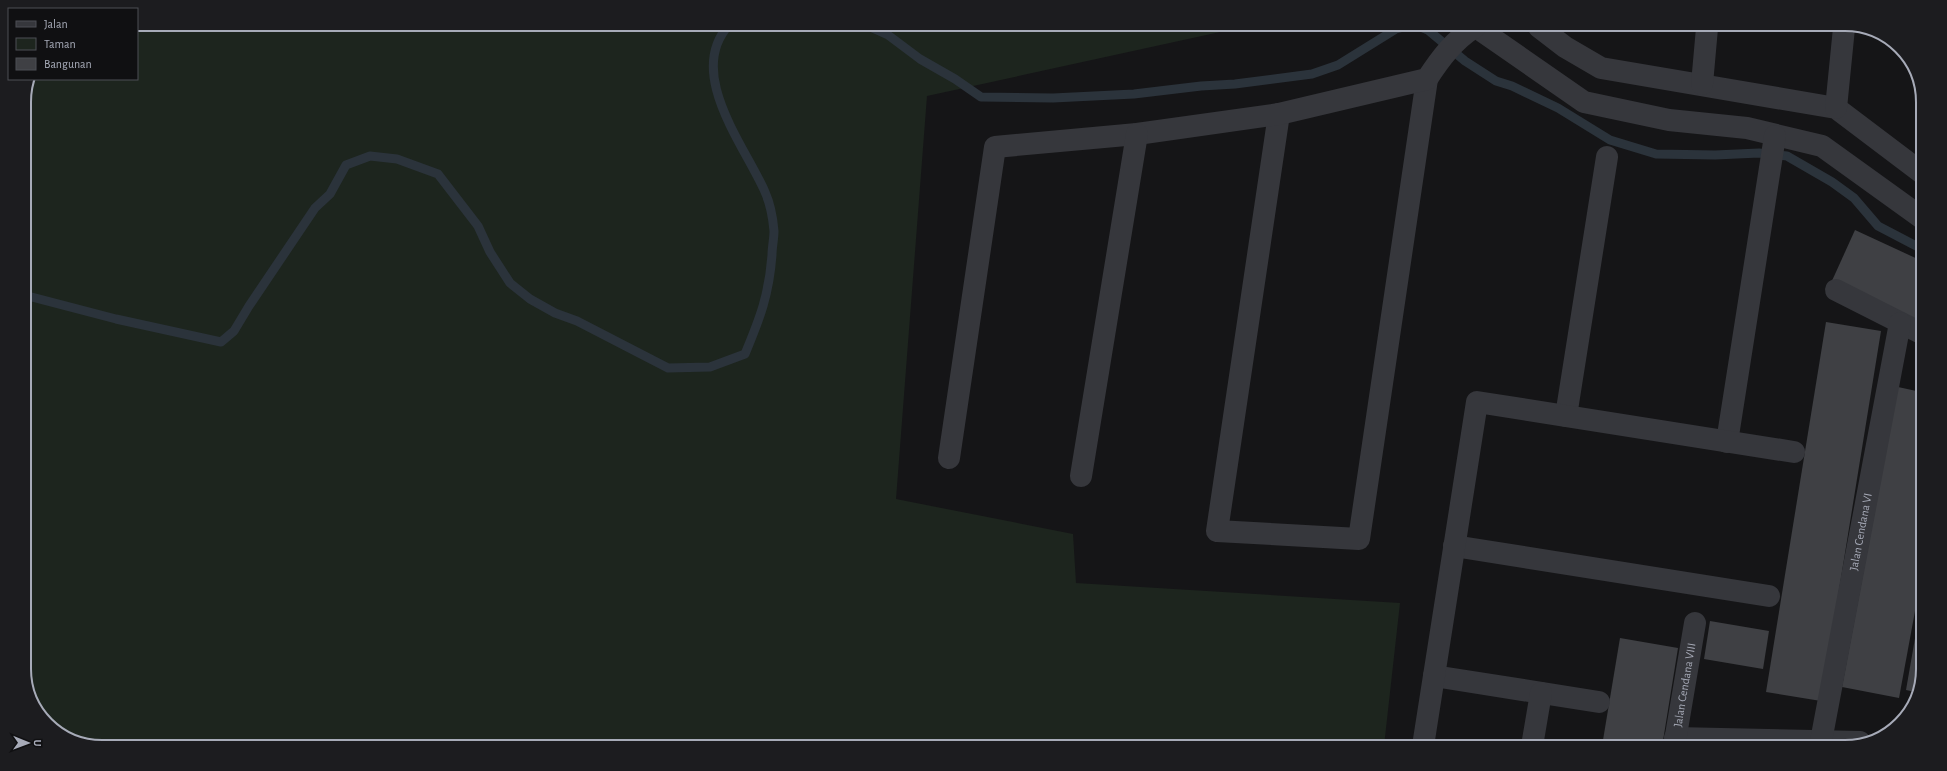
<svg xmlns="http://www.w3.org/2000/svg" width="1947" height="771" font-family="'Alegreya Sans',sans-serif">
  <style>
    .green { fill: #1d251e }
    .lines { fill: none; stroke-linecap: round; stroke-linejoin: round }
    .stream { stroke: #2b333b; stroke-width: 9 }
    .building { fill: #3f4044 }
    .minor { stroke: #36373c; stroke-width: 22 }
    .labels { text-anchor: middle; stroke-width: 3; stroke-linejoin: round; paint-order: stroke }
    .street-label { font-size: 12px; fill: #a7abb8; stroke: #101012 }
    .rim { fill: none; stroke: #a7abb8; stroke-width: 2 }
  </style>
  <rect width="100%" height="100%" fill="#151517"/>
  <polygon class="green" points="137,24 1243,27 927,96 896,499 1073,534 1076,583 1400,603 1384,746 77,743 40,717 24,674 24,97 29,79 137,79"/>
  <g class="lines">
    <g class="stream">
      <polyline points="868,26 888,35 920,59 955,79 981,97 1053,98 1134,94 1201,86 1235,84 1312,74 1338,65 1396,29 1404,27"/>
      <polyline points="1421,27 1428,30 1465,61 1496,81 1512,86 1558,108 1610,140 1656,154 1715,155 1759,153 1787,156 1832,182 1854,198 1878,226 1922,249"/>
      <path d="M24 295 116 319 221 342 234 331 249 306 315 208 330 194 346 165 370 156 397 159 438 174 478 226 490 252 510 283 530 299 555 313 577 321 668 368 710 367 745 354C760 318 769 295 772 255 772 247 774 239 774 231 773 219 770 203 765 192 745 146 685 73 729 25"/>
    </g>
  </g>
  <g class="building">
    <polygon points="1855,230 1922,261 1921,324 1831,283"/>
    <polygon points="1826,322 1881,331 1821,701 1766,692"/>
    <polygon points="1898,387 1921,392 1920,584 1899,698 1842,687"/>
    <polygon points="1710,621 1769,631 1763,669 1704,659"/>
    <polygon points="1918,621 1919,621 1919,693 1906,690"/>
    <polygon points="1620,638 1678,648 1662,747 1602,746"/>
  </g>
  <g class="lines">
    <g class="minor">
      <polyline points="1476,27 1584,102 1669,120 1747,128 1822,146 1922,218"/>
      <polyline points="1539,27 1565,47 1601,68 1836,108 1922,173"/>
      <polyline points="1702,84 1707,28"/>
      <polyline points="1836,108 1844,28"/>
      <polyline points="1279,114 1217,531 1359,539 1427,79"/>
      <polyline points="1836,290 1921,333"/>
      <polyline points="1566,416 1607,157"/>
      <polyline points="1727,442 1775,136"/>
      <path d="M949 458 995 147 1137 134 1279 114 1427 79C1440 59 1454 40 1475 27"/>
      <polyline points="1081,476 1137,134"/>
      <polyline points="1454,546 1769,596"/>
      <polyline points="1434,676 1599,702"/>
      <polyline points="1675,738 1860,742"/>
      <path id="s1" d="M1821 741 1900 323"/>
      <polyline points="1423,746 1477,402 1794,452"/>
      <polyline points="1532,746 1541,693"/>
      <path id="s2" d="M1674 747 1695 623"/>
    </g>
  </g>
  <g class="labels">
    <g class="street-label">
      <text dy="4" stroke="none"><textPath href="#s1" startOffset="213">Jalan Cendana VI</textPath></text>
      <text dy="4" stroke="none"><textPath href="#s2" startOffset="63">Jalan Cendana VIII</textPath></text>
    </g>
  </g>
  <path d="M0 0H1947V771H0ZM102 31H1845A71 71 0 0 1 1916 102V669A71 71 0 0 1 1845 740H102A71 71 0 0 1 31 669V102A71 71 0 0 1 102 31Z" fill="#1c1c1f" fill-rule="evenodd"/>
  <path class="rim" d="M102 31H1845A71 71 0 0 1 1916 102V669A71 71 0 0 1 1845 740H102A71 71 0 0 1 31 669V102A71 71 0 0 1 102 31Z"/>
  <rect x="8" y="8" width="130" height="72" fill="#101012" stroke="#4c4e54"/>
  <rect x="16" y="21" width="20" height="6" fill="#36373c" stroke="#4c4e54"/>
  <text x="44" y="28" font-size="12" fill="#a7abb8">Jalan</text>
  <rect x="16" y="38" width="20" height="12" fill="#1d251e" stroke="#4c4e54"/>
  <text x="44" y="48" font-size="12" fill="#a7abb8">Taman</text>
  <rect x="16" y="58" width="20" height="12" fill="#3f4044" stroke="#4c4e54"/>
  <text x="44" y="68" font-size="12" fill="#a7abb8">Bangunan</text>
  <g transform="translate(28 743) rotate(91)" stroke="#101012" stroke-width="3" paint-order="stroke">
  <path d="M0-3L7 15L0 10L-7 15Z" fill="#a7abb8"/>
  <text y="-6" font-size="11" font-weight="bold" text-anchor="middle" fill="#a7abb8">U</text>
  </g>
</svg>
